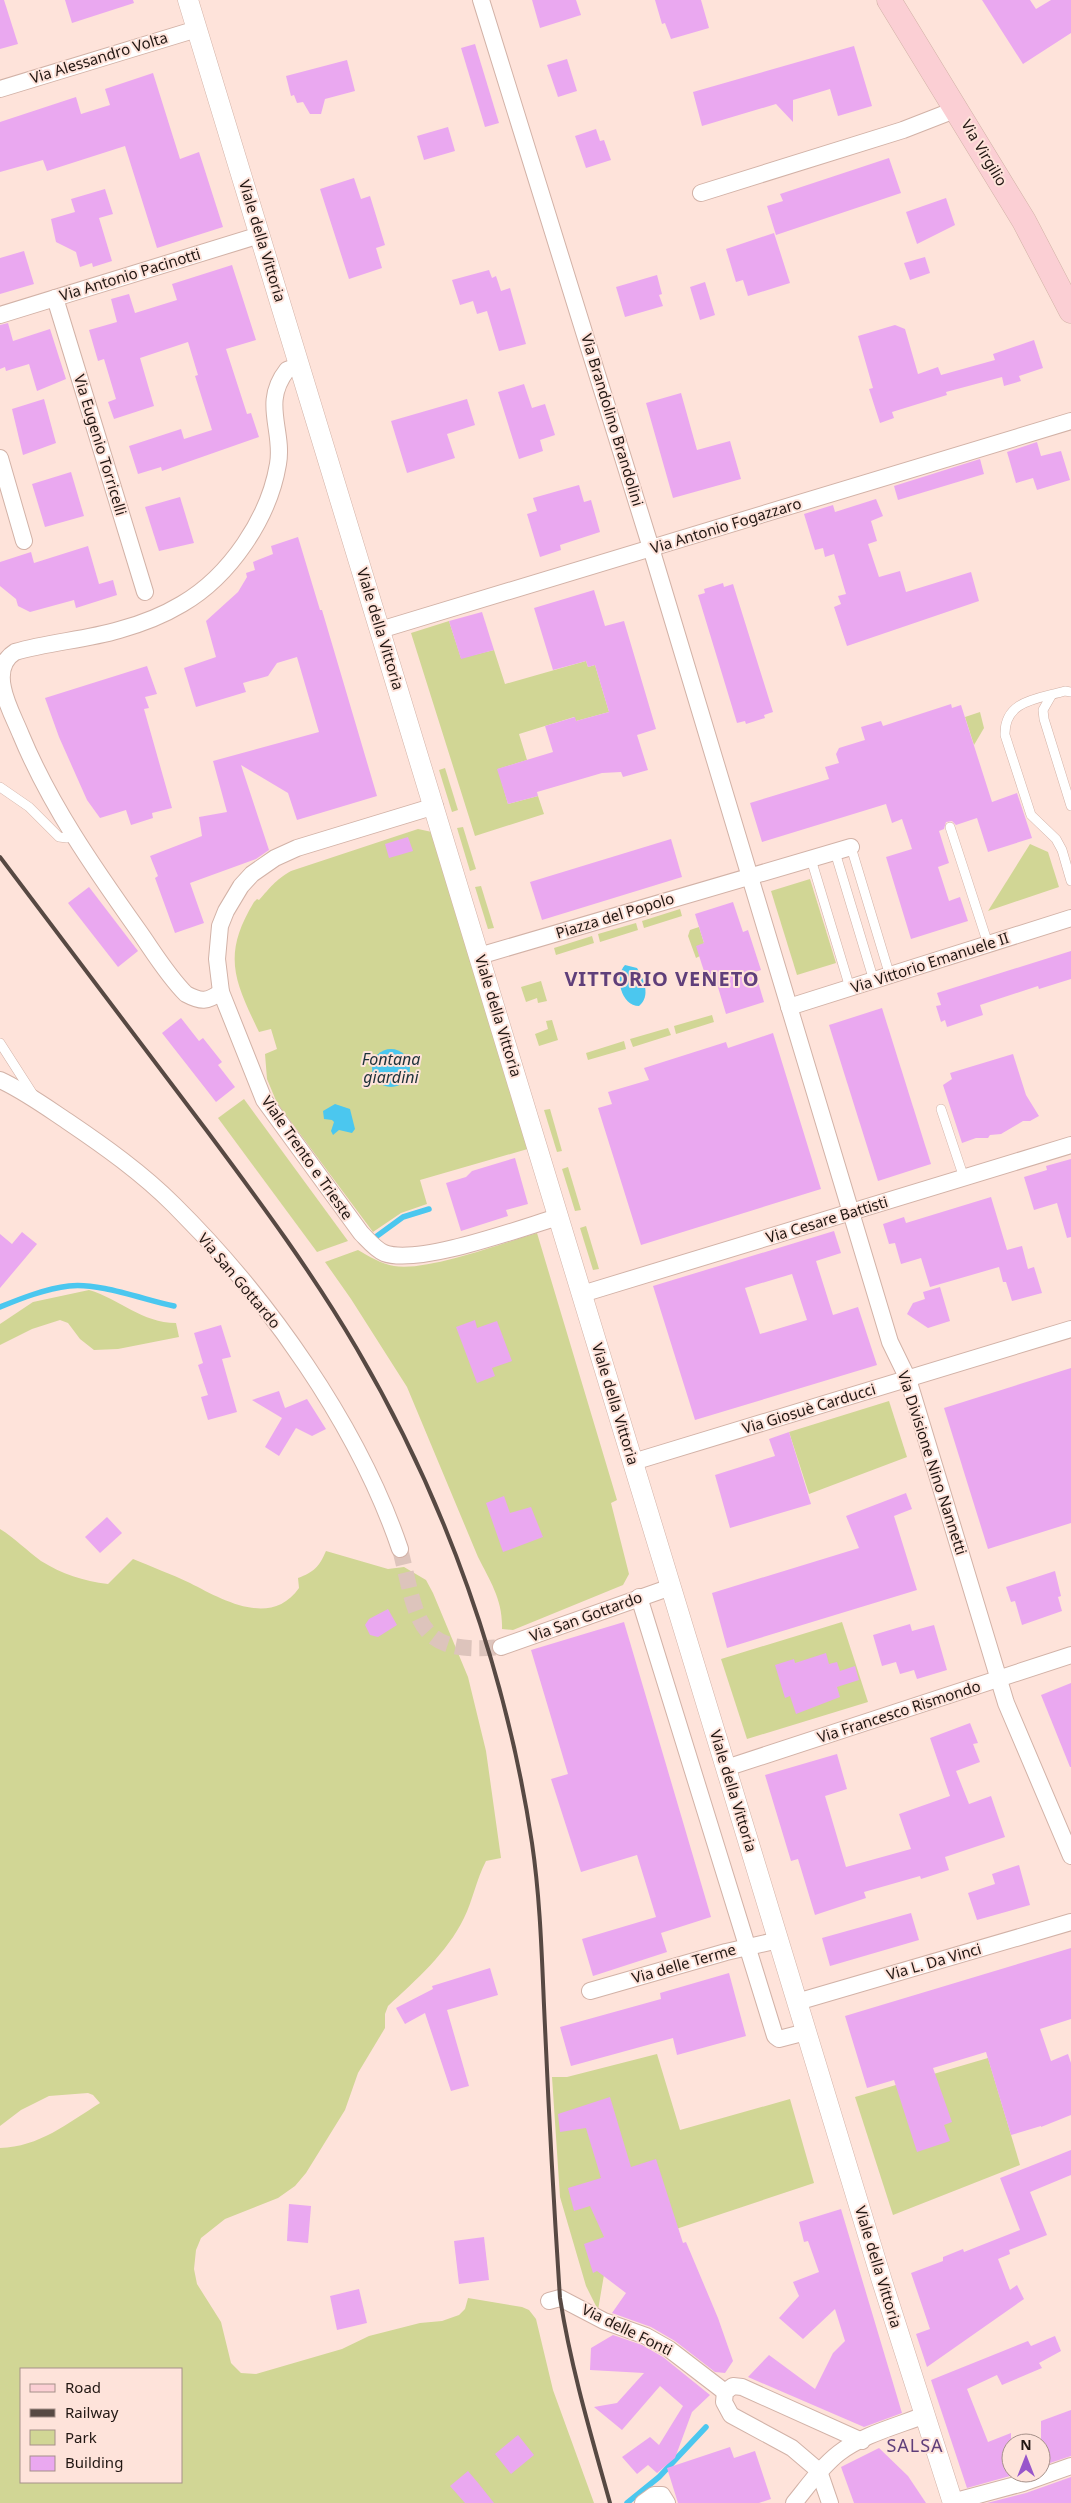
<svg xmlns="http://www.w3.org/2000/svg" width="1071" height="2503" font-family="'Noto Sans',sans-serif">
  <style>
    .green { fill: #d1d695; fill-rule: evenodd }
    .water { fill: #4bc7ef }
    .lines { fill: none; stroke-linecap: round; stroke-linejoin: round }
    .stream { stroke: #4bc7ef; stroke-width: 5.5 }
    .building { fill: #eaa8f0; fill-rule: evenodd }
    .minor-tunnel { stroke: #ddc4bc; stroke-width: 16; stroke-dasharray: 16 8; stroke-linecap: butt }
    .service-casing { stroke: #d2b2a7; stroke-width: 10 }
    .minor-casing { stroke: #d2b2a7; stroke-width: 18 }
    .tertiary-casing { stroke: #d2b2a7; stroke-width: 21 }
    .secondary-casing { stroke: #d2b2a7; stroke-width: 25 }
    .service { stroke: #fff; stroke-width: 9 }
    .minor { stroke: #fff; stroke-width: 16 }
    .tertiary { stroke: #fff; stroke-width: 20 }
    .secondary { stroke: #fbcfd4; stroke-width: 24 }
    .rail { stroke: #574943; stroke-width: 4 }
    .labels { text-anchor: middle; stroke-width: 4; stroke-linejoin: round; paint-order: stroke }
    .street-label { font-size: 15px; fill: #221713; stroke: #fee3da }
    .water-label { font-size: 16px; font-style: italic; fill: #1d323a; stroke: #fee3da }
    .quarter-label { font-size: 18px; letter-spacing: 1px; fill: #5f3f7a; stroke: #fee3da }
    .district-label { font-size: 20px; font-weight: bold; letter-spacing: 1px; fill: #5f3f7a; stroke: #fee3da }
  </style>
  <rect width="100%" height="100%" fill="#fee3da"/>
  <g class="green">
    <polygon points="449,621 461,658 494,650 505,684 586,661 588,667 595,665 609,712 576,721 574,717 519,734 527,760 498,769 508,804 538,796 544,814 475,836 411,633"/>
    <polygon points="980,712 984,728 974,745 965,717"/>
    <polygon points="445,768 458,810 452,812 439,770"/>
    <polygon points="463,827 476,869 470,871 457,828"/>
    <path d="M418 829 432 832 531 1148 420 1180 427 1204 401 1213 373 1232 277 1103 267 1079 265 1054 277 1049 271 1029 259 1032C234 980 222 955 254 902L257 899 259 900C271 887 274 881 291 871Z"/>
    <polygon points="1030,844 1048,852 1059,887 988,911"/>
    <polygon points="810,879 836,963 797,975 771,891"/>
    <polygon points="481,886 494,928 488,929 475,887"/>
    <polygon points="680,909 682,916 644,928 642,921"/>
    <polygon points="636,923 638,930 600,942 598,934"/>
    <polygon points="699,927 704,943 700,956 696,958 688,936 690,930"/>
    <polygon points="592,936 594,943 556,955 554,948"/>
    <polygon points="541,981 547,1001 538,1003 537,998 526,1002 521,987"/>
    <polygon points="712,1015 714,1022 676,1034 674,1026"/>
    <polygon points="552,1020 558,1040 539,1046 535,1034 548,1029 546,1021"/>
    <polygon points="668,1028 671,1035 633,1047 630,1039"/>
    <polygon points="624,1041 626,1049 588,1060 586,1053"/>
    <polygon points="244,1099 348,1241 317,1252 218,1118"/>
    <polygon points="550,1109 562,1151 557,1152 544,1110"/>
    <polygon points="568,1167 581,1210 575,1211 562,1169"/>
    <polygon points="586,1226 599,1269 593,1270 580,1228"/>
    <path d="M537 1233 617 1500 611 1503 629 1574 623 1585 513 1630 502 1629C503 1600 490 1581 478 1557L407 1387 351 1299 325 1262 358 1250C368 1256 382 1264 394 1266 426 1272 503 1243 537 1233Z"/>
    <path d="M89 1290C120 1299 142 1323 176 1323L179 1337 118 1349 94 1350 80 1339 68 1323 60 1320 32 1329 0 1345V1324L33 1302Z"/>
    <polygon points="889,1401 907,1457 809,1494 789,1432"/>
    <path d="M0 1529C15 1538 27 1551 41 1561 62 1574 83 1581 108 1584L133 1559C152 1567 171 1574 190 1583 223 1600 271 1628 299 1588L298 1578C314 1572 319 1567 326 1551L388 1569 404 1567 426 1580 433 1593 468 1677 486 1751 501 1858 486 1861C476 1880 473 1900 464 1918 447 1953 416 1980 388 2006L385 2014V2028L358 2073 345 2110 306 2173 295 2186 278 2198 225 2219 201 2238 196 2250 194 2269 197 2284 221 2322 231 2363 241 2373 256 2374 342 2349 369 2336 420 2323 442 2321 459 2315 465 2309 468 2298 522 2307 529 2310 536 2319 553 2390 594 2503H0V2148C39 2147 68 2123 100 2103L93 2095 88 2093 49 2096 21 2110 0 2126ZM21 2369H181V2482H21Z"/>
    <polygon points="842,1622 868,1702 747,1739 721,1659"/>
    <polygon points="657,2054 680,2130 790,2099 814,2183 643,2240 605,2269 598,2310 586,2286 560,2197 552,2077 567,2077"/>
    <polygon points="988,2058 1020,2165 893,2215 855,2097"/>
  </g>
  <g class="water">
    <path d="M625 965 637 968C644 979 651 996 639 1006 621 1006 614 976 625 965Z"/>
    <circle cx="391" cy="1068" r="19"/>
    <polygon points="335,1104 350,1109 355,1129 352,1133 339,1130 333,1135 331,1131 334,1122 332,1120 324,1119 323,1111"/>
  </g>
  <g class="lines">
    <g class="stream">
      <polyline points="377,1236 403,1217 429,1209"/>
      <path d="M0 1307C22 1298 45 1289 69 1286 97 1282 145 1300 174 1306"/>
      <polyline points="627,2503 659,2477 706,2427"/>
    </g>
  </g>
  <g class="building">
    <polygon points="0,0 4,0 18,44 0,49"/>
    <polygon points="65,0 133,0 134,3 72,23"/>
    <polygon points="532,0 576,0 581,15 540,28"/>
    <polygon points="655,0 701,0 709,28 671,39 665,23 662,24"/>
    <polygon points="982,0 1030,0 1036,9 1051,0 1071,0 1071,33 1023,64"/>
    <polygon points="475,44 499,123 485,127 461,48"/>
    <polygon points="854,46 872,106 838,116 830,89 793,100 793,122 776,104 702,126 693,92"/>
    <polygon points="567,59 577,91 558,97 547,65"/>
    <polygon points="347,60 355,91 325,99 321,114 310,114 303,102 297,103 294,95 291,96 286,76"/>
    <polygon points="153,73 180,159 199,152 223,227 157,248 125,146 47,171 43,160 0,172 0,122 76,97 81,114 110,105 105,89"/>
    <polygon points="448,127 455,151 424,160 417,136"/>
    <polygon points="596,129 600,141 604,140 611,160 586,168 575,136"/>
    <polygon points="889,158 901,193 776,235 767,206 783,201 780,194"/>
    <polygon points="354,178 361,199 370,196 385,245 376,248 382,268 349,279 320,189"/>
    <polygon points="105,189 113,214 99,218 112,261 93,267 92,263 80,267 76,252 56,242 51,219 75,212 71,199"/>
    <polygon points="946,198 955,225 917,244 906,212"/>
    <polygon points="774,233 790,283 748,296 743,280 736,282 726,249"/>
    <polygon points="24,251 34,284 0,294 0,258"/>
    <polygon points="925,257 930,273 910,280 904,263"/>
    <polygon points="232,265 256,340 226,349 247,414 251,413 259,437 162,471 161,467 138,474 129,446 181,429 184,439 212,430 195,376 198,375 188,342 140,358 154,406 114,419 108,402 116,399 104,359 98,361 89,330 117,322 111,299 129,294 135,313 177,300 172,284"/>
    <polygon points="489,270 492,278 496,276 501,291 510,288 526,344 499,351 487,311 477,314 473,301 460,305 452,280"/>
    <polygon points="657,275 662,294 659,295 663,306 625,317 616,287"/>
    <polygon points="705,282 715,315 700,320 690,287"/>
    <polygon points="8,323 13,341 50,329 66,379 37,391 29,364 6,371 5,367 0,369 0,325"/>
    <polygon points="895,325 905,329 918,374 938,367 941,375 995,360 993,354 1034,340 1043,368 1019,376 1021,381 1004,386 1002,377 946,392 947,395 892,412 894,418 880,423 869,389 873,388 858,336"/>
    <polygon points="524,384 532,408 545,404 555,435 540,440 543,451 519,459 498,392"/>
    <polygon points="681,393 697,450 730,441 741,479 673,498 646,403"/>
    <polygon points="44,399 56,443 23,455 12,409"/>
    <polygon points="467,399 475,425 447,434 455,458 407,473 391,421"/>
    <polygon points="1037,442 1041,456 1061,451 1070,480 1037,490 1033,478 1016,483 1007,452"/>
    <polygon points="980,459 984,474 898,500 894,486"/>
    <polygon points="71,472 84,516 45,527 32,484"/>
    <polygon points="579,485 584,502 591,500 600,532 560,545 561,550 540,557 527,514 537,511 533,498"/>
    <polygon points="180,497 194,543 159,551 145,507"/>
    <polygon points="876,499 883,516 871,521 877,541 868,544 879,577 900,571 906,592 971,572 979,601 847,646 834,607 841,604 838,596 846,594 834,554 825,557 823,548 815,550 804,514 833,505 835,512"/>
    <polygon points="298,537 320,610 322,610 377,796 297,820 288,793 241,765 269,850 256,859 190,883 204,923 175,933 155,878 158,876 150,856 202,836 199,817 227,812 213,761 319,732 297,657 277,663 268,676 243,683 246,692 196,707 184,668 216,657 206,621 238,592 247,577 246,573 255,570 253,562 273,554 271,546"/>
    <polygon points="88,546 99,584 113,580 117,595 76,608 74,600 30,612 18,606 16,599 0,586 0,562 31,552 34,563"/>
    <polygon points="723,583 724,587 733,584 773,712 764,715 765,718 746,724 745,721 737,723 698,595 705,593 704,589"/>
    <polygon points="594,590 605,626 624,621 656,729 637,735 648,770 623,777 621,772 602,773 537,792 538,796 508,804 497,769 553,752 545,726 575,717 576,721 609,712 595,665 588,667 586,661 553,670 534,608"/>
    <polygon points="482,612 494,650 461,659 449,621"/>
    <polygon points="147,666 157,694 145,697 149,708 144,709 172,808 152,813 153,818 131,825 126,810 100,818 87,800 59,737 45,698"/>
    <polygon points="951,704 952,708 961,705 992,802 1017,793 1032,838 988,852 977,818 956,825 952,821 946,822 944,829 939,831 949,863 938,867 949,901 960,897 968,921 911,939 886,857 912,849 902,819 892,823 886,804 762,842 750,803 829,779 825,767 839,763 836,754 839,748 865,740 861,727 881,721 883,726"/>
    <polygon points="408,837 413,851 389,858 385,844"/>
    <polygon points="671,839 682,877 542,920 530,882"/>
    <polygon points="89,887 138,951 118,967 68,903"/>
    <polygon points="733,902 743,932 748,930 761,970 755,972 764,1002 726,1014 717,984 709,986 702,965 696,946 704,943 695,914"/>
    <polygon points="1071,951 1071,979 1039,989 1038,986 980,1005 983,1015 947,1027 945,1020 941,1022 936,1006 941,1005 937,993"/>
    <polygon points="882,1008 931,1164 878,1181 829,1025"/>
    <polygon points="181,1018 199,1041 203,1038 222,1062 218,1065 235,1087 216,1102 162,1033"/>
    <polygon points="773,1033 821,1189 641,1245 598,1108 612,1104 608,1092 649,1080 644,1068 726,1042 728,1048"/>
    <polygon points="1013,1054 1026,1095 1039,1116 1030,1121 1023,1121 1001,1134 990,1135 988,1138 976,1138 962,1143 943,1085 952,1079 950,1073"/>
    <polygon points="515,1158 528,1204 506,1210 508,1216 461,1231 446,1183 466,1177 472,1171"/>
    <polygon points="1071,1159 1071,1237 1067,1238 1057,1203 1034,1210 1024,1177 1047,1170 1046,1166"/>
    <polygon points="991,1197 1007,1250 1022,1246 1028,1269 1034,1267 1042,1293 1012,1301 1006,1282 1003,1282 999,1267 930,1287 921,1258 901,1264 895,1243 889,1244 883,1224 904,1217 906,1223"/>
    <path d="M834 1231 841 1253 816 1261 833 1315 858 1307 877 1365 695 1420 653 1286ZM792 1274 807 1320 760 1334 745 1288Z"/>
    <polygon points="22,1232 37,1244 0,1288 0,1234 12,1244"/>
    <polygon points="940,1287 950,1321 928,1328 907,1314 913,1303 925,1299 923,1292"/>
    <polygon points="475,1320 477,1328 497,1321 512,1361 492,1368 495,1376 477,1383 456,1327"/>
    <polygon points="221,1325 231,1357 222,1359 237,1412 208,1420 201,1397 208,1395 198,1365 203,1363 194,1333"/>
    <polygon points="1071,1368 1071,1523 988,1549 944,1408"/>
    <polygon points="279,1391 285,1408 307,1399 326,1429 312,1436 296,1428 279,1456 265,1447 282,1418 252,1400"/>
    <polygon points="789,1432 811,1504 730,1528 715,1475 775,1456 769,1439"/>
    <polygon points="906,1493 912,1509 894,1516 917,1590 727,1648 712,1593 859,1548 846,1516"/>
    <polygon points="504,1496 510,1513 531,1507 543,1537 503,1552 486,1503"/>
    <polygon points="107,1517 122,1533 100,1553 85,1537"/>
    <polygon points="1055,1571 1061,1596 1058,1597 1062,1611 1022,1625 1015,1601 1011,1602 1006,1587"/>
    <polygon points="388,1609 397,1625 378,1637 370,1635 365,1625 369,1619"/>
    <polygon points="624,1622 711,1917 661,1933 667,1952 593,1976 582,1939 656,1917 637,1855 581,1872 551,1779 568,1774 531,1650"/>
    <polygon points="910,1624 912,1631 934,1625 947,1670 917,1679 914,1670 900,1674 896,1662 882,1666 873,1635"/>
    <polygon points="826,1653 829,1664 837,1662 840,1671 855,1666 859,1680 837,1687 840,1697 796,1714 790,1696 785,1698 775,1665 794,1659 795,1663"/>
    <polygon points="1071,1683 1071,1767 1070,1767 1041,1695"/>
    <polygon points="970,1723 978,1743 973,1744 980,1762 956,1771 969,1804 991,1796 1005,1837 945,1857 949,1870 921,1879 920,1876 864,1892 866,1898 815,1915 798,1859 791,1861 765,1775 837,1754 847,1789 825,1796 846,1867 911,1849 899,1814 950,1796 930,1738"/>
    <polygon points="1019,1865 1030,1905 977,1920 968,1893 995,1884 992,1874"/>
    <polygon points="911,1913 919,1940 830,1966 822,1938"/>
    <polygon points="1071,1948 1071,2019 1040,2029 1051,2061 1068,2054 1071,2063 1071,2115 1041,2127 1041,2126 1011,2135 986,2052 933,2068 952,2122 944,2125 950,2141 917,2152 894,2080 867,2088 845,2016"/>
    <polygon points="490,1968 498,1995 447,2010 469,2086 451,2091 425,2013 405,2024 396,2008 433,1989 432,1986"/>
    <polygon points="729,1973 746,2036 677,2055 673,2038 571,2066 560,2027 661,1999 660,1993"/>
    <polygon points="610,2097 631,2167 656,2159 683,2243 686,2242 718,2318 733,2361 725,2373 715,2372 675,2341 651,2327 612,2313 626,2293 597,2271 593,2273 584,2244 604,2237 590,2206 574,2211 568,2188 601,2178 586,2128 560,2132 558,2114"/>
    <polygon points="1071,2150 1071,2175 1030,2192 1047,2235 1009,2250 1010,2254 998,2259 1010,2290 1017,2285 1024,2299 927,2367 916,2334 930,2329 911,2273 943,2261 943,2257 963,2249 964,2252 1020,2230 1000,2178"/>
    <polygon points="289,2204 311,2206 308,2243 287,2241"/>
    <polygon points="841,2209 902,2413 864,2427 748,2377 769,2355 815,2389 833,2353 845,2341 835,2309 803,2339 779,2318 799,2296 793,2282 819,2272 808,2241 804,2242 799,2222"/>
    <polygon points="484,2237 489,2280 459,2284 454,2241"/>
    <polygon points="359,2289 367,2323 337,2330 330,2296"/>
    <polygon points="613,2335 642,2345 663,2357 710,2395 692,2412 675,2458 657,2473 648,2465 637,2474 622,2457 650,2437 659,2445 683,2406 660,2386 622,2430 594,2407 617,2403 644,2373 590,2370 591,2348"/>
    <polygon points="1055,2336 1061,2351 1039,2363 1042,2368 1002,2385 997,2375 967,2389 988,2442 1011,2433 1011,2473 1021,2473 967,2488 931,2380 1028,2341 1031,2346"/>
    <polygon points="1071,2410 1071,2456 1041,2466 1041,2421"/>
    <polygon points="518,2435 534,2455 511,2474 495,2454"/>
    <polygon points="730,2447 734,2458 755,2451 771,2499 759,2503 678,2503 667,2468"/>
    <polygon points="879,2448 908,2476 926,2503 854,2503 841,2467"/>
    <polygon points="468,2471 479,2484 494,2503 465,2503 450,2486"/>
    <polygon points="1071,2477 1071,2503 987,2503 1026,2493"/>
  </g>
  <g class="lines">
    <path class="minor-tunnel" d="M400 1549C418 1619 414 1656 501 1647"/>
    <g class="service-casing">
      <g id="service">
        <path d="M1071 692 1065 691C1038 699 1004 700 1005 735L1031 815 1056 839 1062 850 1071 881"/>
        <polyline points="1051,696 1043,710 1044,719 1071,806"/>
        <polyline points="0,787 29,807 59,837 67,838 73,834"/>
        <polyline points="950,827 988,944"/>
        <polyline points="851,847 890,976"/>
        <polyline points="835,852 874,981"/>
        <polyline points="811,859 850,988"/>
        <polyline points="0,1043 34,1096"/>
        <polyline points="941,1109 964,1178"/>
      </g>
    </g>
    <g class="minor-casing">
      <g id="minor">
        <polyline points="481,0 651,548 890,1342 908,1379 1006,1703 1071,1856"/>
        <polyline points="0,89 197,29"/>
        <polyline points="701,193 903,130 957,109"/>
        <polyline points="55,298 145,592"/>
        <polyline points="0,315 260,235"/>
        <polyline points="0,458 24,541"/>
        <polyline points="380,630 1071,421"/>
        <path d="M435 806 297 848 275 858 252 874 241 886 226 911 220 926 217 959 221 992 264 1100 361 1233C368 1240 375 1249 384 1253 418 1266 521 1228 558 1217"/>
        <polyline points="479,956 851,847"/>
        <path d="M221 992C207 1002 201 1002 186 994 167 975 153 951 138 930 94 868 50 805 21 735 15 720 6 704 3 688 0 674 2 660 15 652 49 642 85 640 119 630 141 624 162 616 182 604 230 576 269 518 278 464 284 430 261 403 287 370L300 365"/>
        <polyline points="789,1007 1071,918"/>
        <path d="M0 1080C24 1091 46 1107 67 1121 104 1146 142 1173 174 1205 267 1297 358 1425 400 1549"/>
        <polyline points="582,1294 1071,1145"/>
        <polyline points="633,1462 1071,1329"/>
        <polyline points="639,1597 775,2036 779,2039 806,2032"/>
        <polyline points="501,1647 671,1587"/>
        <polyline points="726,1768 1071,1655"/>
        <polyline points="590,1991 726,1952 779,1940"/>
        <polyline points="797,2002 1071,1922"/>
        <polyline points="549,2301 560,2298 604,2321 646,2336 669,2349 725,2392"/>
        <polyline points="952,2502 1023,2483 1071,2466"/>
        <polyline points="643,2503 654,2495 662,2495 667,2503"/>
        <path d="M794 2503C808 2486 821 2467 839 2453 862 2435 897 2426 925 2415"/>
        <polyline points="830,2503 819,2471 792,2448 731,2415 724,2402 725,2392 733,2386 742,2387 862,2441"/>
      </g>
    </g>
    <g class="tertiary-casing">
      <polyline id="tertiary" points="188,0 882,2281 953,2503"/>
    </g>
    <g class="secondary-casing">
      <polyline id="secondary" points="889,0 1024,221 1071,311"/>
    </g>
    <use href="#service" class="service"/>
    <use href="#minor" class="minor"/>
    <use href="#tertiary" class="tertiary"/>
    <use href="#secondary" class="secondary"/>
    <path class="rail" d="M0 857C69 949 139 1040 207 1131 260 1202 312 1272 357 1349 445 1499 506 1670 532 1843 541 1904 542 1966 545 2027 549 2117 554 2208 560 2298 571 2368 591 2435 610 2503"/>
  </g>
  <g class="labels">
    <g class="street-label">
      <text transform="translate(99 58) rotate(-17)" y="5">Via Alessandro Volta</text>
      <text transform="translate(984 153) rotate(59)" y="5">Via Virgilio</text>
      <text transform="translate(262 241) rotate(73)" y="5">Viale della Vittoria</text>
      <text transform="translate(130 275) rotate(-17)" y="5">Via Antonio Pacinotti</text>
      <text transform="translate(612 420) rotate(73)" y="5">Via Brandolino Brandolini</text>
      <text transform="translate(100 445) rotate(73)" y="5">Via Eugenio Torricelli</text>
      <text transform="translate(726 526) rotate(-17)" y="5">Via Antonio Fogazzaro</text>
      <text transform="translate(380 629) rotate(73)" y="5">Viale della Vittoria</text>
      <text transform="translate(615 916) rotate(-17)" y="5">Piazza del Popolo</text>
      <text transform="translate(930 963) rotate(-18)" y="5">Via Vittorio Emanuele II</text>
      <text transform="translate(498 1016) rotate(73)" y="5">Viale della Vittoria</text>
      <text transform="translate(307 1158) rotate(55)" y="5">Viale Trento e Trieste</text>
      <text transform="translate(827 1220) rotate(-17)" y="5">Via Cesare Battisti</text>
      <text transform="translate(239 1281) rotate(50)" y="5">Via San Gottardo</text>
      <text transform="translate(615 1404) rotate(73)" y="5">Viale della Vittoria</text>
      <text transform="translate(809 1409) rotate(-17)" y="5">Via Giosuè Carducci</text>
      <text transform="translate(932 1463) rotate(72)" y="5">Via Divisione Nino Nannetti</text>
      <text transform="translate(586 1617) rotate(-20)" y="5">Via San Gottardo</text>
      <text transform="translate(899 1712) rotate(-18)" y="5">Via Francesco Rismondo</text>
      <text transform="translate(733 1791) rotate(73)" y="5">Viale della Vittoria</text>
      <text transform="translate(934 1962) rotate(-16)" y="5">Via L. Da Vinci</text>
      <text transform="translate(684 1964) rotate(-16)" y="5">Via delle Terme</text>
      <text transform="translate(878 2267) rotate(73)" y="5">Viale della Vittoria</text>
      <text transform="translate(627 2330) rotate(26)" y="5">Via delle Fonti</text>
    </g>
    <g class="water-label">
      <text x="391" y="1065">Fontana<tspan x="391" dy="18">giardini</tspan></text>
    </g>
    <g class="quarter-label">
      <text x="915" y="2452">SALSA</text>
    </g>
    <g class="district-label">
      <text x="662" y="986">VITTORIO VENETO</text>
    </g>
  </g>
  <rect x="20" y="2368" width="162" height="115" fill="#fee3da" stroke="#a6918a"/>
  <rect x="30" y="2384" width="25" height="8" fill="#fbcfd4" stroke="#a6918a"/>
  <text x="65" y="2393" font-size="15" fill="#221713">Road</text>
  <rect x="30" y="2409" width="25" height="8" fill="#574943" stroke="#a6918a"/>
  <text x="65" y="2418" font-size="15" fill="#221713">Railway</text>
  <rect x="30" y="2430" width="25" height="15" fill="#d1d695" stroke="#a6918a"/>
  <text x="65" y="2443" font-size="15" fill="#221713">Park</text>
  <rect x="30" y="2456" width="25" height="15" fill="#eaa8f0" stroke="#a6918a"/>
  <text x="65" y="2468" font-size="15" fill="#221713">Building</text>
  <g transform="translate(1026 2458)"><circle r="24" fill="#fee3da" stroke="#a6918a"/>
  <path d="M0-4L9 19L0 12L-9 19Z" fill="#9856cb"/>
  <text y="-8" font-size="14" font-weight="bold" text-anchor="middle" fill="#221713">N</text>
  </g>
</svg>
